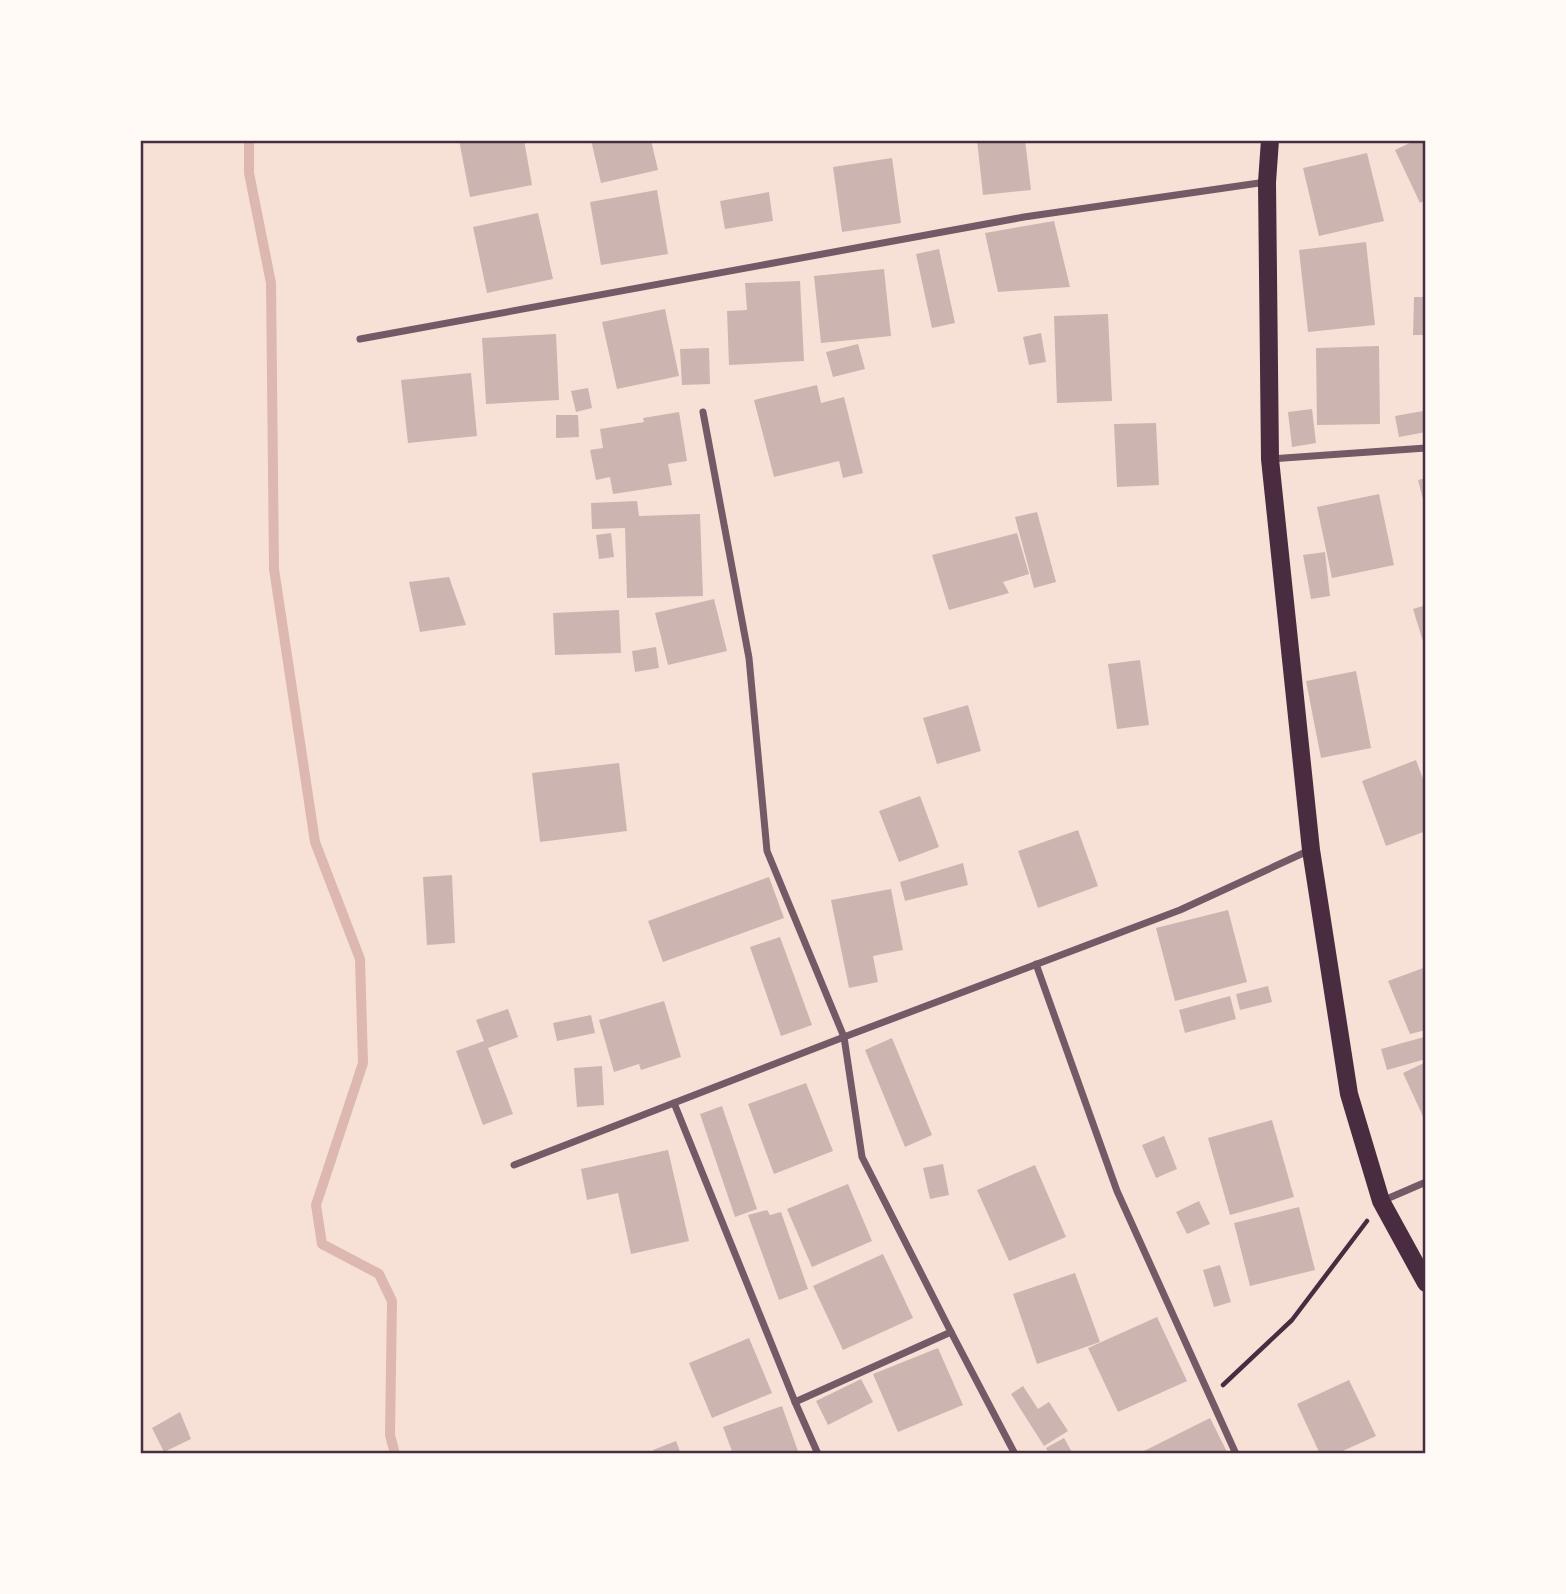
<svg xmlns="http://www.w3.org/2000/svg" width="1566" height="1594" font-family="Lora,serif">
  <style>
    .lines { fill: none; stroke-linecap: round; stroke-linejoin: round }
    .stream { stroke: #dcb8b0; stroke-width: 10 }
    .building { fill: #ccb4b1 }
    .path { stroke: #4a2c40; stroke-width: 4.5 }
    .minor { stroke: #755966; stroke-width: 7 }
    .primary { stroke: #4a2c40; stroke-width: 18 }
    .neatline { fill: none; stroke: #4a2c40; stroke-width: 2.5 }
  </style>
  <rect width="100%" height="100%" fill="#f7e1d7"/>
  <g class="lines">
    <polyline class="stream" points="249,140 249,173 271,283 274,569 315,842 360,959 363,1063 316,1205 322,1244 379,1274 392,1301 390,1435 395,1454"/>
  </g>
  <g class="building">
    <polygon points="459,140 524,140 532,185 470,197"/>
    <polygon points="591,140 651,140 658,170 601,183"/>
    <polygon points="977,140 1025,140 1031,190 983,195"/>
    <polygon points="1416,140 1426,140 1426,200 1420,203 1395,150"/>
    <polygon points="1367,153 1384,221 1319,236 1303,168"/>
    <polygon points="892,158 901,223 842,232 833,167"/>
    <polygon points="657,190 668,254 601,265 590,202"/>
    <polygon points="769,192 773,221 725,229 720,201"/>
    <polygon points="538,213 553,279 487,293 473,227"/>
    <polygon points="1054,221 1070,287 998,292 985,233"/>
    <polygon points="1366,242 1375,325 1308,332 1299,250"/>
    <polygon points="939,249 955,323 932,328 916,254"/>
    <polygon points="884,269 891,336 821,343 814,276"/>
    <polygon points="800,281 804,361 729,365 727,311 747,310 745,283"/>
    <polygon points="1414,297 1426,297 1426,335 1413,335"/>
    <polygon points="665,309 679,376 617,389 602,322"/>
    <polygon points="1108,314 1112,401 1057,403 1054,316"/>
    <polygon points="1041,333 1046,362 1029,365 1023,337"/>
    <polygon points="556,334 559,400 486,404 482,338"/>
    <polygon points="858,344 865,369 833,377 826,352"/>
    <polygon points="1379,346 1380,424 1317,425 1316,348"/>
    <polygon points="709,348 710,384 682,385 680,349"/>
    <polygon points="471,373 477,436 408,443 401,380"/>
    <polygon points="817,385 821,403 844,397 863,473 843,478 839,461 774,477 754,400"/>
    <polygon points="588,388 592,408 576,412 571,391"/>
    <polygon points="1312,409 1316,443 1292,447 1288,412"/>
    <polygon points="1423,411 1426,432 1399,437 1395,416"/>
    <polygon points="679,412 687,461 668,464 672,485 613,494 610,477 596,480 590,450 603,448 600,429 644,422 643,418"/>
    <polygon points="556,415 578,415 579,437 556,438"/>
    <polygon points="1156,423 1159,485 1117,487 1114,424"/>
    <polygon points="1426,478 1426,507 1425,507 1418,480"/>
    <polygon points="1379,494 1394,565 1332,578 1317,507"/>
    <polygon points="637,501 639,516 700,514 703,596 627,598 625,528 592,529 591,503"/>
    <polygon points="1037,512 1056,582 1034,588 1015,517"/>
    <polygon points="611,533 614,557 599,559 596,535"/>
    <polygon points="1017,533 1029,574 1003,582 1009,593 949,610 932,555"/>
    <polygon points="1325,552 1330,596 1311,599 1303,555"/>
    <polygon points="449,577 466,625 420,632 409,582"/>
    <polygon points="714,599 727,651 668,665 655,613"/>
    <polygon points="1426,605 1426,648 1425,648 1413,609"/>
    <polygon points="619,610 621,653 555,655 553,613"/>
    <polygon points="656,647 659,668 635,672 632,651"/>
    <polygon points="1140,660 1149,725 1117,729 1108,664"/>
    <polygon points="1356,671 1371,748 1321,758 1306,681"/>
    <polygon points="968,705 981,751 937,764 923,718"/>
    <polygon points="1416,760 1426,787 1426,831 1386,846 1362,781"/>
    <polygon points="619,763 627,831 540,842 532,773"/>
    <polygon points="920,796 939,847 899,862 879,811"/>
    <polygon points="1078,830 1098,886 1038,908 1018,851"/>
    <polygon points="963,863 968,885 905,901 900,882"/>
    <polygon points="452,875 455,943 427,945 423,877"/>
    <polygon points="769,877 784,918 663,962 648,921"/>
    <polygon points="891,889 903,950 873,956 878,982 849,988 831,900"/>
    <polygon points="1228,910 1247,982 1175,1001 1156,928"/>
    <polygon points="780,937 812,1025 781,1036 750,947"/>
    <polygon points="1426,967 1426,1030 1410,1034 1388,981"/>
    <polygon points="1268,986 1272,1002 1240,1010 1236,994"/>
    <polygon points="1230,996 1236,1019 1185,1033 1179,1010"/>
    <polygon points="664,1001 681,1057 641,1070 639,1064 614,1072 599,1020"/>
    <polygon points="508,1009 518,1037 488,1048 513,1114 483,1125 456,1051 484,1041 476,1020"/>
    <polygon points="591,1015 595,1033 557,1041 553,1023"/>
    <polygon points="1424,1037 1426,1046 1426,1059 1387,1070 1381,1049"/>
    <polygon points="892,1038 932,1135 905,1147 865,1050"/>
    <polygon points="1426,1062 1426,1123 1403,1073"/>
    <polygon points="602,1066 604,1105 577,1107 574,1068"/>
    <polygon points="806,1083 833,1151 774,1174 748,1104"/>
    <polygon points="722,1106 757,1209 735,1217 700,1114"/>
    <polygon points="1272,1120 1294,1197 1230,1215 1208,1138"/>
    <polygon points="1164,1136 1177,1169 1156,1178 1142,1145"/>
    <polygon points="668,1150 689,1241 631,1254 618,1193 587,1200 581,1169"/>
    <polygon points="943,1164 949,1195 930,1199 923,1168"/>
    <polygon points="1035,1165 1066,1237 1009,1261 977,1190"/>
    <polygon points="848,1184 872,1241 812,1267 787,1209"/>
    <polygon points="1199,1201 1210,1224 1187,1234 1176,1212"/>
    <polygon points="1299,1207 1315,1270 1250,1286 1234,1223"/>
    <polygon points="767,1210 770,1215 781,1212 808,1289 779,1300 748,1215"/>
    <polygon points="883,1254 913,1318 843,1350 813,1286"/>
    <polygon points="1220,1265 1231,1302 1214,1307 1203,1270"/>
    <polygon points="1075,1273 1100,1342 1037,1364 1013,1294"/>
    <polygon points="1157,1317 1187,1381 1118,1412 1088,1348"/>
    <polygon points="749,1338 772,1393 712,1418 689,1363"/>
    <polygon points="938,1348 963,1405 898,1432 873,1374"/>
    <polygon points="861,1379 873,1402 828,1425 816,1401"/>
    <polygon points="1349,1380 1376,1436 1336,1454 1320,1454 1297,1404"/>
    <polygon points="1023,1386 1038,1409 1049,1402 1068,1431 1044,1446 1011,1394"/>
    <polygon points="782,1406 799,1454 733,1454 723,1427"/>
    <polygon points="180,1412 191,1439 164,1452 152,1428"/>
    <polygon points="1210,1418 1228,1454 1143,1454 1142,1452"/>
    <polygon points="1064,1438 1073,1454 1049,1454 1046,1448"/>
    <polygon points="676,1441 681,1454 655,1454 653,1450"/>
  </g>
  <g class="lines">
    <polyline class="path" points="1223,1385 1292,1320 1367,1221"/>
    <g class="minor">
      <polyline points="360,339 1024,217 1266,182"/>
      <polyline points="703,412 749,658 767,851 844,1037 862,1157 951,1332 1015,1454"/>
      <polyline points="1270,459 1426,448"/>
      <polyline points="1036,964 1117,1191 1236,1454"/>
      <polyline points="674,1103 795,1402 818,1454"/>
      <polyline points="514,1165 844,1037 1180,910 1310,850"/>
      <polyline points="1382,1201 1426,1182"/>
      <polyline points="795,1402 951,1332"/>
    </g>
    <polyline class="primary" points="1270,140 1267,182 1270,459 1311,850 1349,1094 1381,1201 1426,1283"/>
  </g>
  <rect width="1566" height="1594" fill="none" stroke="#fffaf5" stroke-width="284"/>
  <rect x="142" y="142" width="1282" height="1310" class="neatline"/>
</svg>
